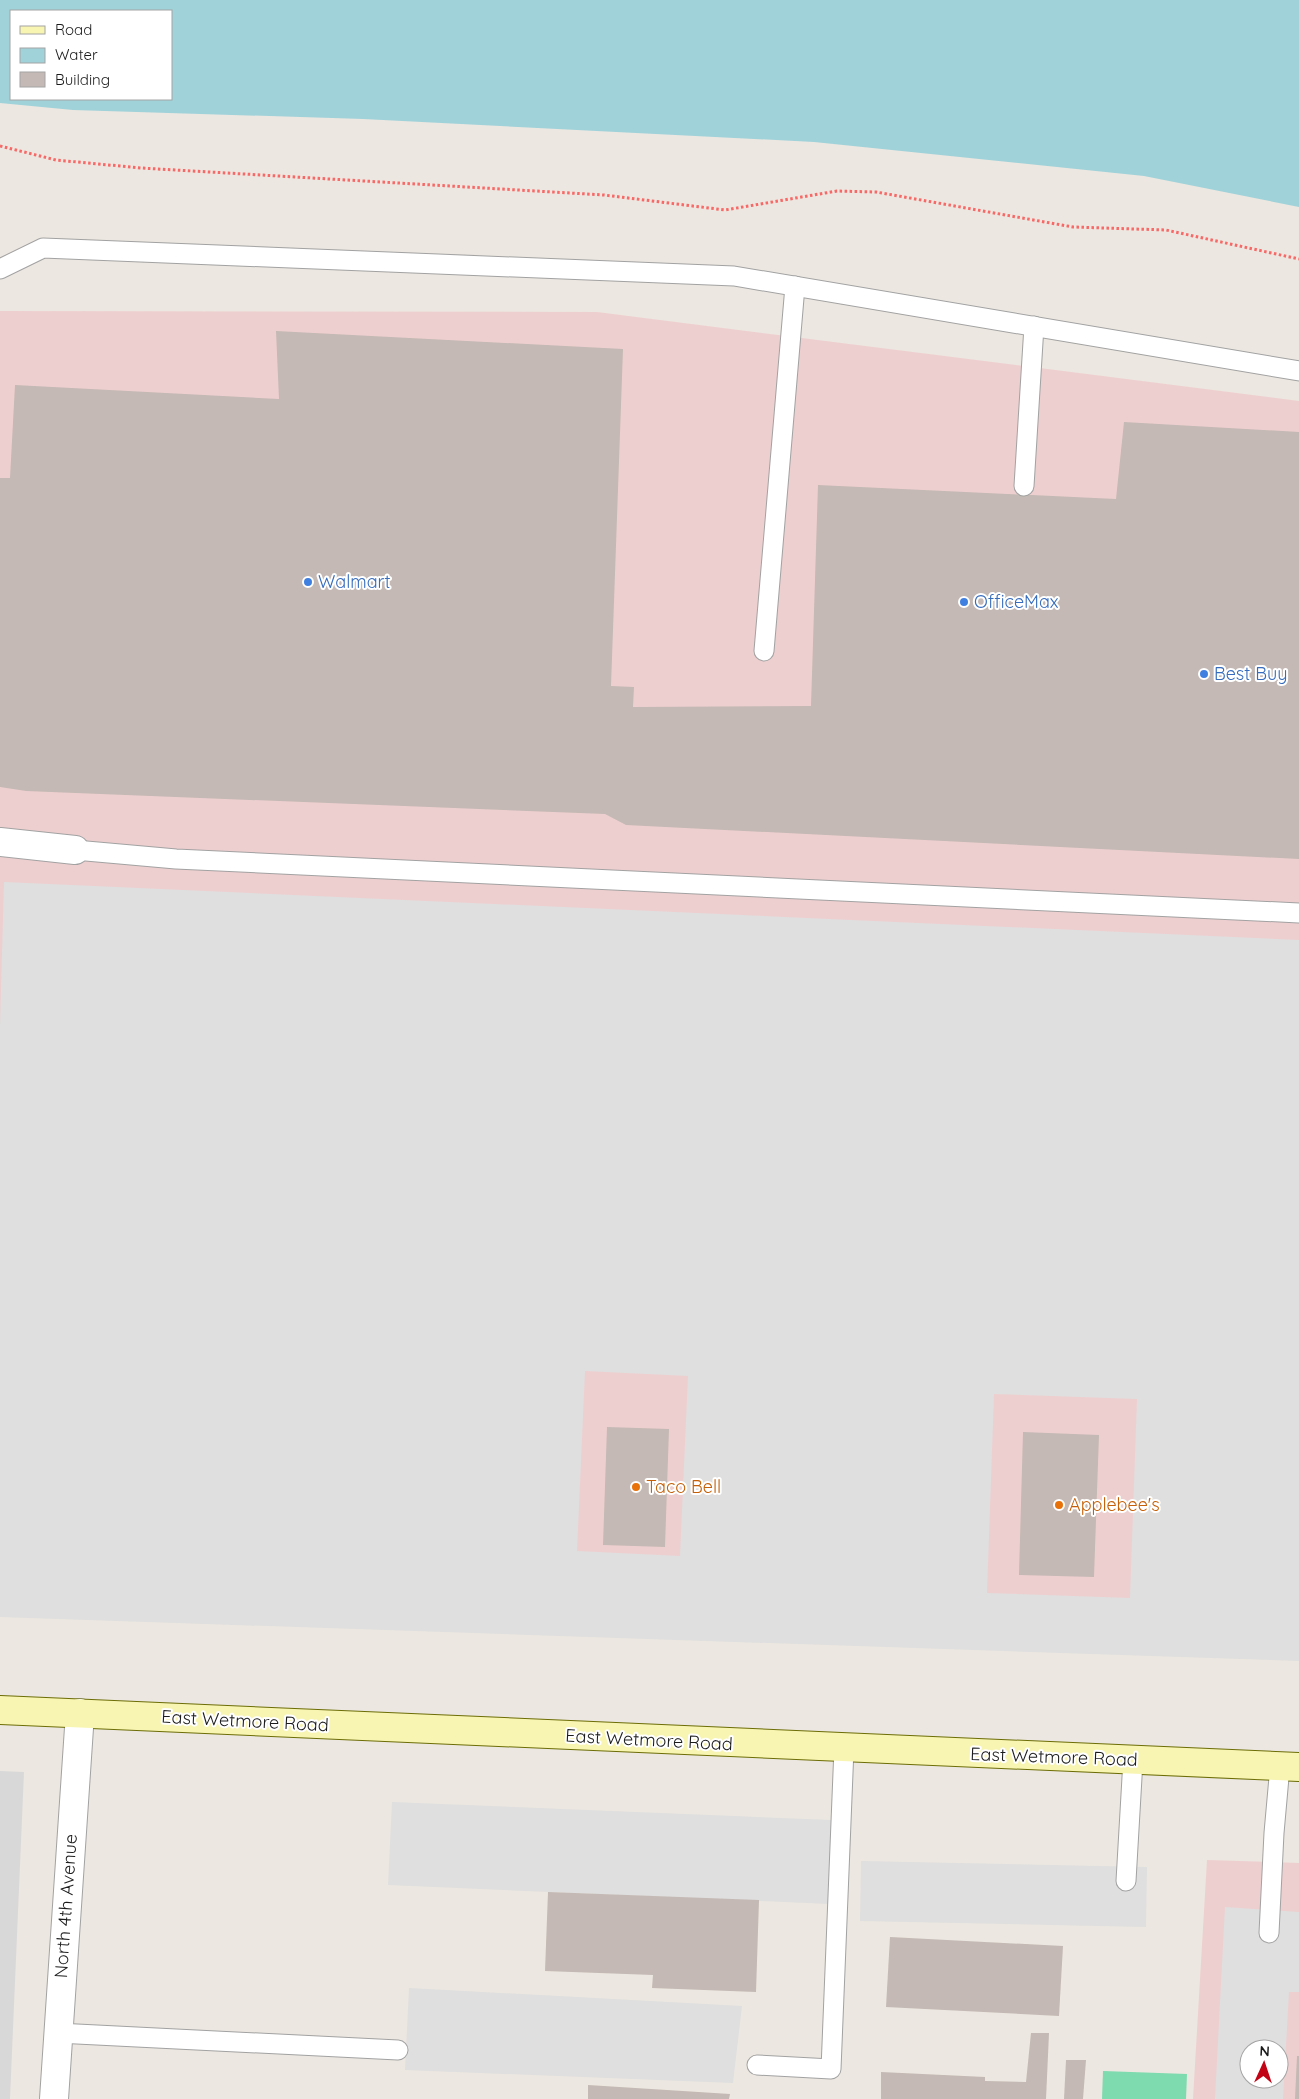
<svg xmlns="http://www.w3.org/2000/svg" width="1299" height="2099" font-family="Quicksand,sans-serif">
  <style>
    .residential { fill: #d9d8d8 }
    .commercial { fill: #eecfd0; fill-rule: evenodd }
    .pitch { fill: #7edbaf }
    .parking { fill: #dfdfdf; fill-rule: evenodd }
    .water { fill: #a0d2da; fill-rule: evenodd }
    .building { fill: #c4b9b4 }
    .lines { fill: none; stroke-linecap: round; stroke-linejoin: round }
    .service-casing { stroke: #a2a2a2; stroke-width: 21 }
    .minor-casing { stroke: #a2a2a2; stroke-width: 30 }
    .secondary-casing { stroke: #6c6d06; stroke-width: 30 }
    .path { stroke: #f76866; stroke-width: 3; stroke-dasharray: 2.5 2.5; stroke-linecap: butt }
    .service { stroke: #fff; stroke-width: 19 }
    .minor { stroke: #fff; stroke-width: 28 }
    .secondary { stroke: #f8f5b3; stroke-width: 28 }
    .shop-dot { fill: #3f7fe0; stroke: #fff; stroke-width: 2 }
    .food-dot { fill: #e8710a; stroke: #fff; stroke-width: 2 }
    .labels { text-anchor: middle; stroke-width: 4; stroke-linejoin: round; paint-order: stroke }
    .shop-label { font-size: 18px; fill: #366cbe; stroke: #fff; text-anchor: start }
    .food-label { font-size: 18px; fill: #c56008; stroke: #fff; text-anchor: start }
    .street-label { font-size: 18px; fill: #1b1b1b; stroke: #fff }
  </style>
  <rect width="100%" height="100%" fill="#ece7e0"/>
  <polygon class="residential" points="0,1771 24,1772 10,2099 0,2099"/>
  <g class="commercial">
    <polygon points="0,311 597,312 1299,401 1299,1622 0,1579"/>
    <path d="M1207 1860 1299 1863V2099H1193ZM1249 2049H1279V2079H1249Z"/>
  </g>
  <polygon class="pitch" points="1103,2071 1187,2074 1186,2099 1102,2099"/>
  <g class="parking">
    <path d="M4 882 1299 940V1661L0 1617V1027ZM585 1371 688 1376 680 1556 577 1551ZM994 1394 1137 1399 1130 1598 987 1593Z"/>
    <polygon points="392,1802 831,1820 829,1904 388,1885"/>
    <polygon points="861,1861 1147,1867 1146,1927 860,1921"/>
    <path d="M1225 1907 1299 1912V1992H1289L1283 2099H1215ZM1249 2049H1279V2079H1249Z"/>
    <polygon points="409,1988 742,2006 733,2083 405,2070"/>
  </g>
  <path class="water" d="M0 0H1299V207L1144 176 814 142 363 119 73 110 0 103ZM11 11H171V99H11Z"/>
  <g class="building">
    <polygon points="276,331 623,349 611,686 634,687 633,707 811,706 818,485 1116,499 1124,422 1299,432 1299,859 626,825 605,814 26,791 0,787 0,478 10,478 15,385 279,399"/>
    <polygon points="607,1427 669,1429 665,1547 603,1545"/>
    <polygon points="1023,1432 1099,1435 1094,1577 1019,1575"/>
    <polygon points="548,1892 759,1900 756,1992 652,1988 653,1975 545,1971"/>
    <polygon points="890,1937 1063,1946 1059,2016 886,2007"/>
    <polygon points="1031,2033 1049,2033 1046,2099 881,2099 881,2072 985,2077 985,2081 1026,2082"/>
    <polygon points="1297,2056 1299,2056 1299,2099 1295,2099"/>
    <polygon points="1066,2060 1086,2060 1083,2099 1064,2099"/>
    <polygon points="588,2085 730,2094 729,2099 588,2099"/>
  </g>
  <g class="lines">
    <g class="service-casing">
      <g id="service">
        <polyline points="0,269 43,248 734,276 1299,371"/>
        <polyline points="1024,486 1034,326"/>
        <polyline points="764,651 795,286"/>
        <polyline points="75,850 176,859 1299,913"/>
        <polyline points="1126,1881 1133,1760"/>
        <polyline points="1269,1933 1274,1833 1280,1766"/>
        <polyline points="57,2033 398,2050"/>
        <polyline points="757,2065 831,2069 844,1748"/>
      </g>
    </g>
    <g class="minor-casing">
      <g id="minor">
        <polyline points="0,842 75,850"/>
        <polyline points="54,2099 80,1713"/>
      </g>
    </g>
    <g class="secondary-casing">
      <polyline id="secondary" points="0,1710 1299,1767"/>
    </g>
    <polyline class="path" points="0,146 56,160 141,168 604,195 725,210 837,191 876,192 1073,227 1166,230 1299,259"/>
    <use href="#service" class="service"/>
    <use href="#minor" class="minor"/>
    <use href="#secondary" class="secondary"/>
  </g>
  <g class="shop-dot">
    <circle cx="308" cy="582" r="5"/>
    <circle cx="964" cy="602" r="5"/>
    <circle cx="1204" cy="674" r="5"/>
  </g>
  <g class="food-dot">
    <circle cx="636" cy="1487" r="5"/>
    <circle cx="1059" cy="1505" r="5"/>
  </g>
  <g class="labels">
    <g class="shop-label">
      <text x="318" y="588">Walmart</text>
      <text x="974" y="608">OfficeMax</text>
      <text x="1214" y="680">Best Buy</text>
    </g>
    <g class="food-label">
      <text x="646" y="1493">Taco Bell</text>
      <text x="1069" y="1511">Applebee's</text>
    </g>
    <g class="street-label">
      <text transform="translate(245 1721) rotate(3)" y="6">East Wetmore Road</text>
      <text transform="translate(649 1740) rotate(3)" y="6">East Wetmore Road</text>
      <text transform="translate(1054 1757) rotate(2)" y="6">East Wetmore Road</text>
      <text transform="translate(66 1906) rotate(-86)" y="6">North 4th Avenue</text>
    </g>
  </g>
  <rect x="10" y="10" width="162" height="90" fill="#ffffff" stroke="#a4a4a4"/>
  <rect x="20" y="26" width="25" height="8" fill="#f8f5b3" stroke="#a4a4a4"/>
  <text x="55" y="35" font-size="15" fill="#1b1b1b">Road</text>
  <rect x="20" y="48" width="25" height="15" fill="#a0d2da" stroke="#a4a4a4"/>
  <text x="55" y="60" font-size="15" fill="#1b1b1b">Water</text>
  <rect x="20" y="72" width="25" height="15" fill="#c4b9b4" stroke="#a4a4a4"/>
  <text x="55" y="85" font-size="15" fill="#1b1b1b">Building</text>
  <g transform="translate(1264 2064) rotate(3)"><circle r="24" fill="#ffffff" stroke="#a4a4a4"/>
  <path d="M0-4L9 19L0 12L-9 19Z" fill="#c20315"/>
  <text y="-8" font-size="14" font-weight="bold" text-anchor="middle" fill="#1b1b1b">N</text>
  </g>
</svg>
